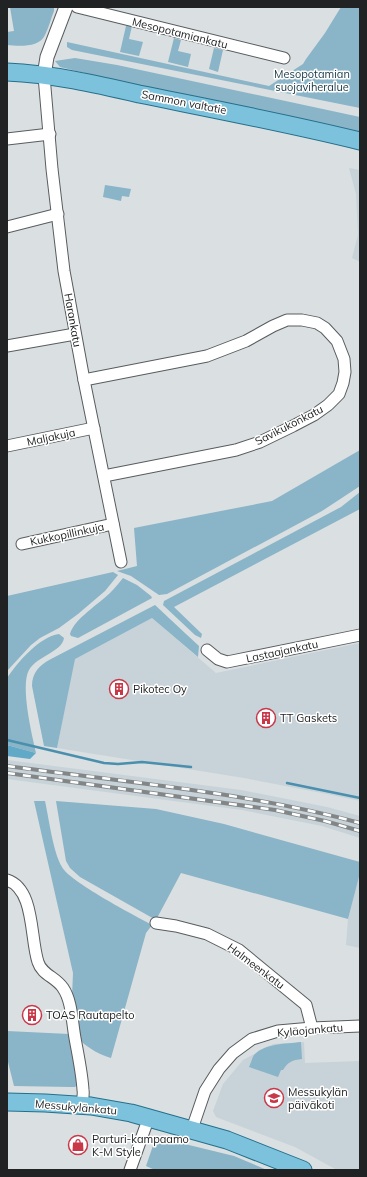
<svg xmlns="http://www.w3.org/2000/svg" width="367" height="1177" font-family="Mulish,sans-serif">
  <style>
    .built { fill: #c7d3d9 }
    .green { fill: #8ab4c7 }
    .forest { fill: #62a8c7 }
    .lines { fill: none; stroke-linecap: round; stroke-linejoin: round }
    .stream { stroke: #4a8fad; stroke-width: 2.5 }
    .minor-casing { stroke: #585c5e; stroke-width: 13 }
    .tertiary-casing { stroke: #585c5e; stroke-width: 15 }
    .primary-casing { stroke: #24708c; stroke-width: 19 }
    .minor { stroke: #fff; stroke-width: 11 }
    .tertiary { stroke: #fff; stroke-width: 13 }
    .primary { stroke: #7dc2dc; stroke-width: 17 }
    .rail-casing { stroke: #828687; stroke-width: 4 }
    .rail { stroke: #fff; stroke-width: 2.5; stroke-dasharray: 8; stroke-linecap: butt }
    .labels { text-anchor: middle; stroke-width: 3; stroke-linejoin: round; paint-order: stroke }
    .street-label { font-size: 11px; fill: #202223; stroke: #fff }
    .park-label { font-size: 11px; fill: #163644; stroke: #fff }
    .poi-label { font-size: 11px; fill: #202223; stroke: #fff; text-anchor: start }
  </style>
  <rect width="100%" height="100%" fill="#dadfe1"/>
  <g class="built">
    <polygon points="349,168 360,170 360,262 352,258 358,235 356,194"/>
    <polygon points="152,618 216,673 360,643 360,801 327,794 244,778 57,748 74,659"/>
    <polygon points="7,760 241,790 327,807 360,816 360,838 322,826 242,810 7,779"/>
    <polygon points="360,873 360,948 346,945 348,919"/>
    <polygon points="304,1042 305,1063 360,1061 360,1170 337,1170 295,1147 216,1117 213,1111 223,1084 243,1060 273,1044"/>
  </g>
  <g class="green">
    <path d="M10 7H54V11C51 18 49 27 45 35 39 48 19 46 7 45V32L14 31Z"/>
    <polygon points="341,7 360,7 360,108 72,50 67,47 67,42 269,86 303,64 306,59 325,33"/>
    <polygon points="126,26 132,26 129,39 143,42 139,56 120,52"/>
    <polygon points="174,38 181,40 178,51 191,54 188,67 168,62"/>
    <polygon points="214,48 223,50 218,72 209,69"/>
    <polygon points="75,58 117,65 360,117 360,132 114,80 60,67 55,61"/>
    <polygon points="105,185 131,189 129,197 122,196 121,201 103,197"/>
    <polygon points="360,450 360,486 322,511 167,594 159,595 131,576 117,571 137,566 134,528 272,501"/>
    <polygon points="360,492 360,509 174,607 202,634 201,638 195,635 163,605 164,601 341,507"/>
    <polygon points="113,572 118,575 105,591 78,614 59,628 40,638 31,645 7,671 7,596"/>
    <path d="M123 578 137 585 151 596 152 598 78 638 71 636 70 634C74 619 99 604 110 593 115 588 119 583 123 578Z"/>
    <path d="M155 605 186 634 199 646 198 657 152 618 75 659 57 748 44 746 32 686C32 672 40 665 51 659Z"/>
    <path d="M59 634 64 638C62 652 37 656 29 670 20 686 32 735 36 753L7 745V678C18 662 39 637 59 634Z"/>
    <path d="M34 801H45C49 819 53 852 62 867 70 882 134 915 152 925L146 933 111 1058C101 1055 89 1049 81 1041L72 997 73 973Z"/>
    <polygon points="56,801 156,809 224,824 360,862 360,873 348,919 181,873 156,920 80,877 70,868 66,861"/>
    <polygon points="7,1031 69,1034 77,1085 75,1087 71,1087 14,1086 7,1058"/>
    <path d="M301 1042 302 1059C292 1060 288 1062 283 1070H281L278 1077 249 1067C251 1063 252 1058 254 1055 265 1043 286 1044 301 1042Z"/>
    <polygon points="156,1137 234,1156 267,1170 155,1170 146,1166"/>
  </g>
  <polygon class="forest" points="7,745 36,753 30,759 7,756"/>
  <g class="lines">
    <g class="stream">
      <polyline points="7,740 104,763 118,764 142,762 191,767"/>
      <polyline points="287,783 360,798"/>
    </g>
    <g class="minor-casing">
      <g id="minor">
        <polyline points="77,7 284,58"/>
        <polyline points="44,76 52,169 64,271 84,380 121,562"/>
        <polyline points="7,139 50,134"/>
        <polyline points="7,227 58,214"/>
        <polyline points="7,346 75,334"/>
        <polyline points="84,380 207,356 246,341 273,326 287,320 302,320 317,323 325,328 337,341 344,359 345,372 343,383 339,394 328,405 314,415 293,426 260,442 236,450 104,476"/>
        <polyline points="7,446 94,428"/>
        <polyline points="22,544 113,524"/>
        <polyline points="207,650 218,659 227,662 360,635"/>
        <path d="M7 880C35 889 30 938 38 962 42 975 56 977 63 988 72 1001 72 1022 75 1038 78 1055 82 1073 83 1090 84 1095 82 1100 82 1105"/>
        <polyline points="156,923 176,926 207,934 239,950 306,1005 312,1028"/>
        <polyline points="192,1129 205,1091 219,1069 233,1053 252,1039 278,1031 312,1028 360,1026"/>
        <polyline points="130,1170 149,1117"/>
      </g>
    </g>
    <g class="tertiary-casing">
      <polyline id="tertiary" points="44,76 47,57 66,7"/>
    </g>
    <g class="primary-casing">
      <g id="primary">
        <path d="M7 72C52 74 96 84 139 94 213 109 287 123 360 141"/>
        <polyline points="7,1102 45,1103 91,1106 131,1113 227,1140 303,1170"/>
      </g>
    </g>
    <use href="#minor" class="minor"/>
    <use href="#tertiary" class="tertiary"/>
    <use href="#primary" class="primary"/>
    <g class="rail-casing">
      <g id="rail">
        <path d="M7 766C125 782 245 792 360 823"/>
        <polyline points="7,773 275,810 325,821 360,831"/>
      </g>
    </g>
    <use href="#rail" class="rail"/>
  </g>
  <defs>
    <g id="building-ring" transform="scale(1)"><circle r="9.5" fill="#fff" stroke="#c83849" stroke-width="1.5"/><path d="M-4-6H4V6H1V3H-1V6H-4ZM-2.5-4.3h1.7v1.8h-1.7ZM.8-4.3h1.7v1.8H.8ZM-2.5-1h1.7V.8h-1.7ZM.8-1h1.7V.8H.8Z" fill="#c83849"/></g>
    <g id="school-ring" transform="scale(1)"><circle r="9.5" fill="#fff" stroke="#c83849" stroke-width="1.5"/><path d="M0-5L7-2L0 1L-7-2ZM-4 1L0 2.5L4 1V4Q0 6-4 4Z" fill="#c83849"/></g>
    <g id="shop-ring" transform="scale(1)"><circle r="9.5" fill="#fff" stroke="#c83849" stroke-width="1.5"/><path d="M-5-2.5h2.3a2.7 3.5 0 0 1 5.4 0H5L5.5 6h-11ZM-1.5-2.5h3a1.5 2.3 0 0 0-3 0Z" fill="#c83849"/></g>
  </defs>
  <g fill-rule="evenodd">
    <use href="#building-ring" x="119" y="689"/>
    <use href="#building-ring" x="266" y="718"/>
    <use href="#building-ring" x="32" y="1015"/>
    <use href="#school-ring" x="274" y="1098"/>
    <use href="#shop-ring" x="78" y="1145"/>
  </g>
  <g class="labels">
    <g class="street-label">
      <text transform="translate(180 33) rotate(14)" y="4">Mesopotamiankatu</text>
      <text transform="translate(184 102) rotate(11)" y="4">Sammon valtatie</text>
      <text transform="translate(73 320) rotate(80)" y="4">Harankatu</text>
      <text transform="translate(289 425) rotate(-27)" y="4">Savikukonkatu</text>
      <text transform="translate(51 437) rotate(-12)" y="4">Maljakuja</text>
      <text transform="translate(67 534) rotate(-12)" y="4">Kukkopillinkuja</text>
      <text transform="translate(282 651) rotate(-12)" y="4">Lastaajankatu</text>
      <text transform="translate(256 966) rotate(37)" y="4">Halmeenkatu</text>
      <text transform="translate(310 1030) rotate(-5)" y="4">Kyläojankatu</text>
      <text transform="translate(76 1107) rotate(5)" y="4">Messukylänkatu</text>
    </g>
    <g class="park-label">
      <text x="312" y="78">Mesopotamian<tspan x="312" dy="13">suojaviheralue</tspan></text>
    </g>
    <g class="poi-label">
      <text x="133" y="693">Pikotec Oy</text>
      <text x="280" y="722">TT Gaskets</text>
      <text x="46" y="1019">TOAS Rautapelto</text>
      <text x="288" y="1096">Messukylän<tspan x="288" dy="13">päiväkoti</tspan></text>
      <text x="92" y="1143">Parturi-kampaamo<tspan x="92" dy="13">K-M Style</tspan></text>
    </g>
  </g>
  <rect width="367" height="1177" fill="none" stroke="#202223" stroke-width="16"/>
</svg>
